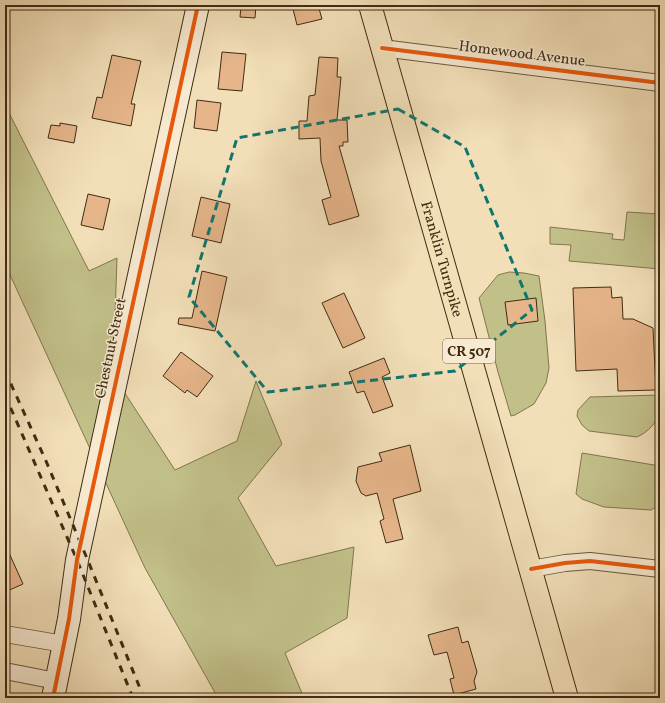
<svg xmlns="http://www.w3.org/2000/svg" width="665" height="703" font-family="Vollkorn,serif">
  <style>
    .green { fill: #c2c089; stroke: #81764e }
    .building { fill: #e6b58a; stroke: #402c13 }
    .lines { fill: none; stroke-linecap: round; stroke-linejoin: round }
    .street-casing { stroke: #6c593c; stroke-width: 18 }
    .secondary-casing { stroke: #402c13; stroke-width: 24 }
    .primary-casing { stroke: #402c13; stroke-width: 24 }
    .street { stroke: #f7ead1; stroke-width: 16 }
    .secondary { stroke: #f7ead1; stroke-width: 22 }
    .primary { stroke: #f2dfb8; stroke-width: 22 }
    .rail { stroke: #402c13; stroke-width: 3; stroke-dasharray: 7 7; stroke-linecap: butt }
    .cycleway-casing { stroke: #f7ead1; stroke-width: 6 }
    .cycleway { stroke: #e8590c; stroke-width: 4 }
    .marked { fill: none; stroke: #0f766e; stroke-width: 3; stroke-dasharray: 8 5; stroke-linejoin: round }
    .labels { text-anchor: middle; stroke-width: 3; stroke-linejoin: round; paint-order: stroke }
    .shield { fill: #f7ead1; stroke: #77654c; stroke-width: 1 }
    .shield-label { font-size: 14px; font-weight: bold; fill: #402c13 }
    .street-label { font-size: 15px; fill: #402c13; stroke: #f7ead1 }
  </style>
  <rect width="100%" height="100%" fill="#f2dfb8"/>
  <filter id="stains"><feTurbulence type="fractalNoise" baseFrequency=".005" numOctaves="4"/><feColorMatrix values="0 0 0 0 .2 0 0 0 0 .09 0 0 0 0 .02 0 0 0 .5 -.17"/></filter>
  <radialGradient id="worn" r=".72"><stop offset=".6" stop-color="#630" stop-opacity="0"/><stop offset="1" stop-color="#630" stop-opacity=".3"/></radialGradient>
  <g class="green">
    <polygon points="5,105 89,271 117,258 113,375 175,470 237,441 256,381 282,444 238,498 276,566 354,547 347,618 285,653 304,698 218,698 145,568 5,264"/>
    <polygon points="627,212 660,214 660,269 569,261 571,245 550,244 550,227 613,234 612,239 624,240"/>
    <polygon points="509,272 524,273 539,276 545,321 549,368 546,383 534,404 515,415 511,416 498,372 479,298 498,275"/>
    <path d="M660 395C660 400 661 406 660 411 657 423 648 432 637 437L589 431 582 425 577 416 578 410 590 397Z"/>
    <polygon points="582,453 660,466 660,505 651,510 604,507 582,499 576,494"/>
  </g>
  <g class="building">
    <polygon points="241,5 256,5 255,18 240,17"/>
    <polygon points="292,5 318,5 322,19 297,25"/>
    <polygon points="222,52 246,54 242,91 218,89"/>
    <polygon points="112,55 141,61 131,104 135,104 131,126 92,118 97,97 102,98"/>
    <polygon points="319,57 338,58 337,77 341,77 337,120 347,120 348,142 343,142 343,146 339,146 359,216 329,225 322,200 331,197 321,161 320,138 299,139 299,121 307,121 309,96 315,95"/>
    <polygon points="197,100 221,103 217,131 194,128"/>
    <polygon points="60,123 77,126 74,143 48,138 51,125 60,126"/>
    <polygon points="88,194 110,199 103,230 81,225"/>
    <polygon points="201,197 230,204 221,243 192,236"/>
    <polygon points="202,271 227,277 215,331 178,324 179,318 192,318"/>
    <polygon points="611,287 612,298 622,297 623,319 633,319 653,328 656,390 618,391 617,369 576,371 573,288"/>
    <polygon points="344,293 365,338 343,348 322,303"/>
    <polygon points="536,298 538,321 508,325 505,302"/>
    <polygon points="181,352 213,376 197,397 187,390 185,393 163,376"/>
    <polygon points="384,358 390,373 382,377 393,406 373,413 364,391 357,393 349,372"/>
    <polygon points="410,445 421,491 393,499 403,539 386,543 380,521 384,519 377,493 366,496 361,493 356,481 358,467 382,461 379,453"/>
    <polygon points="5,544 23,584 5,592"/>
    <polygon points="458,627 462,643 468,641 477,672 474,681 476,689 454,695 450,679 454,678 447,652 434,655 428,635"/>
  </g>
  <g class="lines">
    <g class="street-casing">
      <g id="street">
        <polyline points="382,48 660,83"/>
        <polyline points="531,569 565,563 590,561 660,569"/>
        <polyline points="5,634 64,644"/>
        <polyline points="5,671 56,681"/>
      </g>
    </g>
    <g class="secondary-casing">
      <polyline id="secondary" points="53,698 69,619 77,560 198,5"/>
    </g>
    <g class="primary-casing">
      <g id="primary">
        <path id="s1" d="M370 5 567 698"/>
      </g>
    </g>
    <use href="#street" class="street"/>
    <use href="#secondary" class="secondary"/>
    <use href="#primary" class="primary"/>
    <g class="rail">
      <polyline points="5,371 46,461 86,556 144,698"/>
      <polyline points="5,395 77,560 133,698"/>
    </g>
    <g class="cycleway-casing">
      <g id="cycleway">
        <polyline points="382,48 660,83"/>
        <polyline points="531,569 565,563 590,561 660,569"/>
        <polyline points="53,698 69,619 77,560 198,5"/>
      </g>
    </g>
    <use href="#cycleway" class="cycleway"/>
  </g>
  <path class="marked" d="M398 109 465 147 532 310 455 371 268 392 189 297 237 138Z"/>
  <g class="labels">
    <rect class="shield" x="443" y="339" width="52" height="24" rx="3"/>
    <g class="shield-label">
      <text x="469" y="356">CR 507</text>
    </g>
    <g class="street-label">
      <text transform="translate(522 53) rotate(7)" y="5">Homewood Avenue</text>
      <text dy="5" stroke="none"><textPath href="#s1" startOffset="264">Franklin Turnpike</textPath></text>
      <text transform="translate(110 348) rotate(-78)" y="5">Chestnut Street</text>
    </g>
  </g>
  <rect width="665" height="703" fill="none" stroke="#f2dfb8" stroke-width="20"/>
  <rect x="6" y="6" width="653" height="691" fill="none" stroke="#402c13" stroke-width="2"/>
  <rect x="10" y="10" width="645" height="683" fill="none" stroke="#402c13"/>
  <rect width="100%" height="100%" filter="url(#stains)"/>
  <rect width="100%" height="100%" fill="url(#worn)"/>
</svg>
